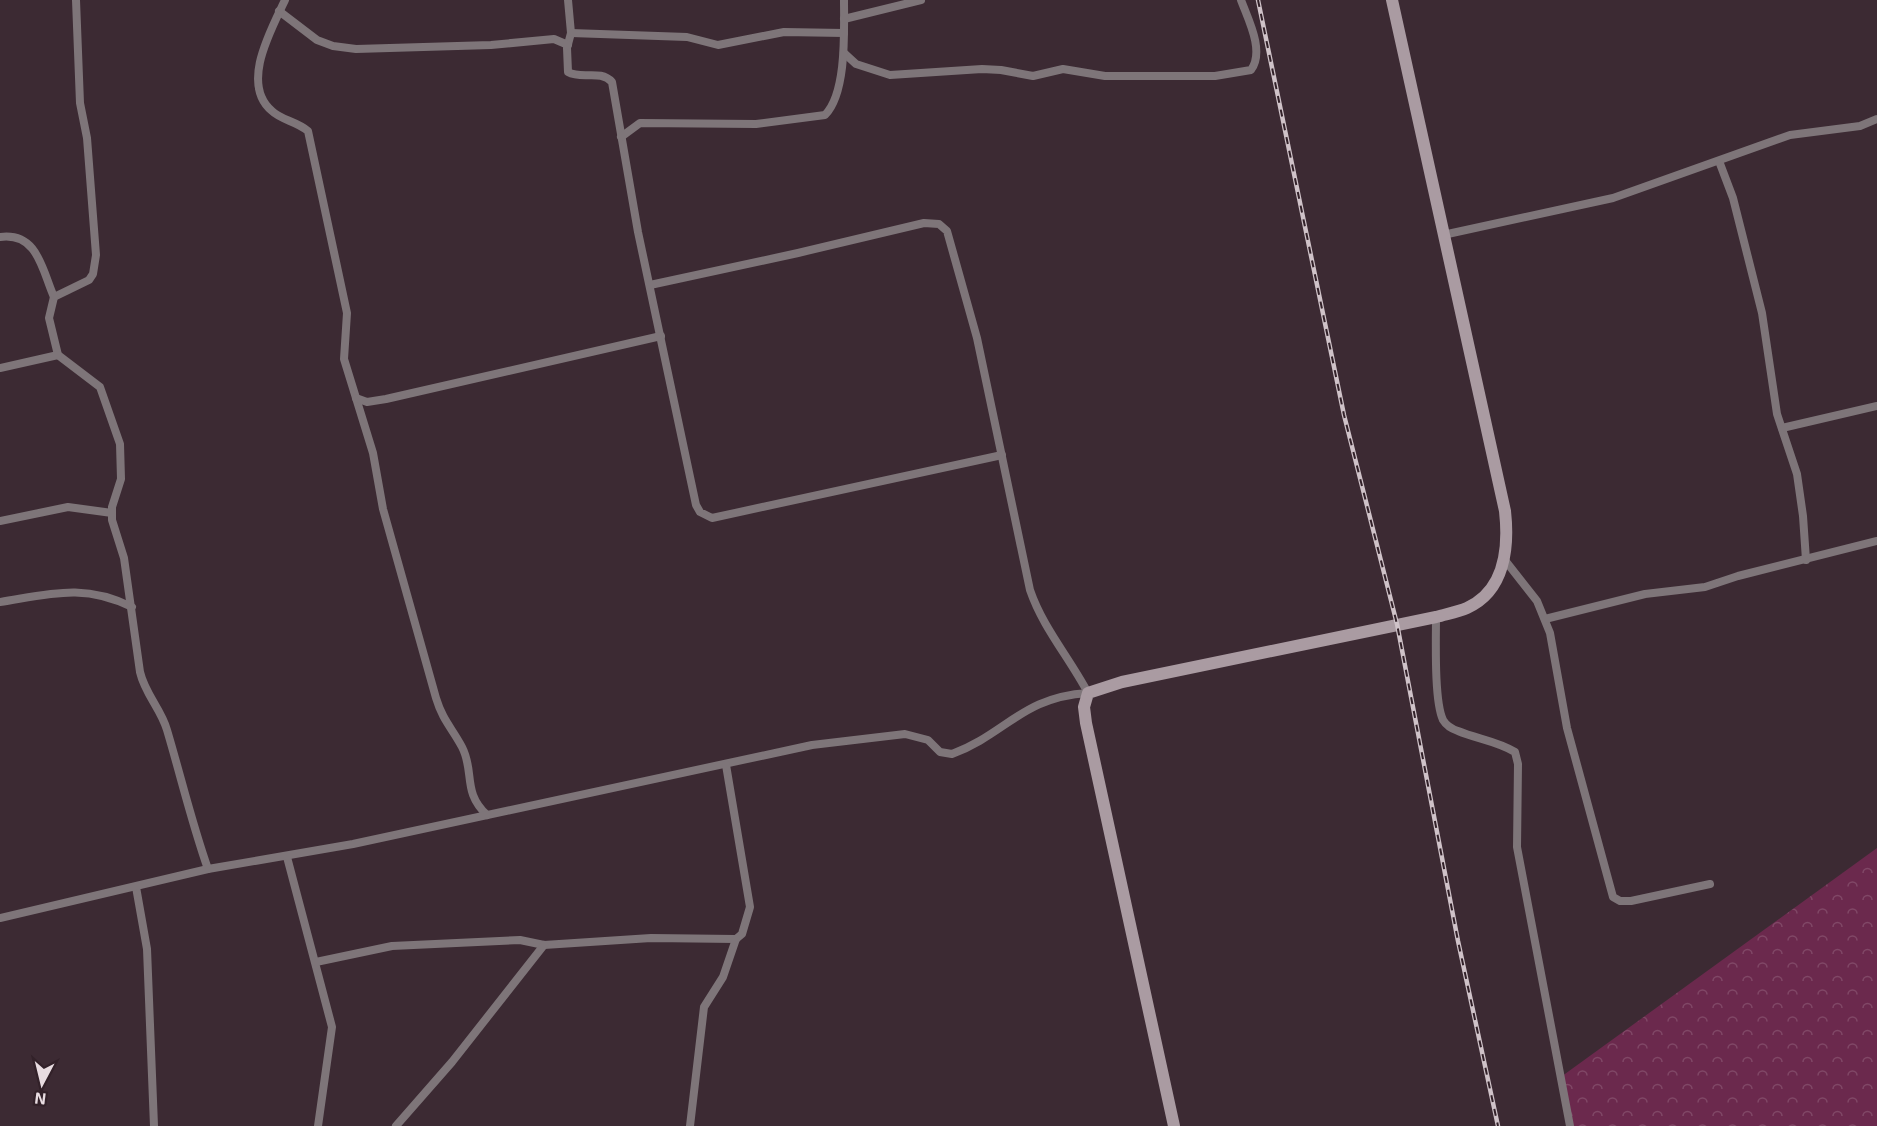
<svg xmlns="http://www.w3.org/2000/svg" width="1877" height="1126" font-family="'Exo 2',sans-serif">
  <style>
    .forest { fill: url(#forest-crowns) }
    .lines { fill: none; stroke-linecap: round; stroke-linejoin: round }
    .street { stroke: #7e7579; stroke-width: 8 }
    .secondary { stroke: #aa9ba2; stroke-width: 12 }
    .rail-casing { stroke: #cfc2c8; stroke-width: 4.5 }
    .rail { stroke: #322129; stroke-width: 2; stroke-dasharray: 7; stroke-linecap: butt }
  </style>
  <defs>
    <pattern id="forest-crowns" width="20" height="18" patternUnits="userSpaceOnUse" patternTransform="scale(1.5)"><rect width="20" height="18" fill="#6b294d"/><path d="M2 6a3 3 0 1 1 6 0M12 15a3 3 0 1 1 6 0" fill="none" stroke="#804766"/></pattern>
  </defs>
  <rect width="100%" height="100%" fill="#3c2a33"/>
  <polygon class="forest" points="1877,848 1877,1126 1567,1126 1558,1079"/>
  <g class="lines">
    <g class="street">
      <path d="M76 0 80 103 87 138 96 255 93 274 89 280 54 297 49 318 58 355 100 387 120 444 121 479 112 507V520L124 558 140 672C145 694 161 709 167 730 181 777 192 824 208 869"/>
      <path d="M285 0C271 30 240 84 272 111 281 120 296 121 308 131L347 313 344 359 373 453 383 509 436 698C443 721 452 728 462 747 475 772 462 792 487 815"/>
      <path d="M568 0 571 33 567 48 568 72C582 80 600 69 612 82L638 232 696 505 700 512 712 518 1002 455"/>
      <polyline points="279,11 317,40 333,46 356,49 491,45 554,39 568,45"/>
      <polyline points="844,19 921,0"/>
      <polyline points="571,33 687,37 718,45 784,32 844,33"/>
      <path d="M844 53 856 64 890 75 982 69 1001 70 1033 76 1063 69 1105 76H1215L1251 70C1265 51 1248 19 1241 0"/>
      <path d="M621 137 640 123 756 124 825 115C847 93 844 30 844 0"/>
      <polyline points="1719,161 1733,198 1762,313 1777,414 1797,474 1803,516 1806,560"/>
      <polyline points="1443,235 1613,198 1790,135 1860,126 1877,119"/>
      <path d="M0 237C38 232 42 270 54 297"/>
      <polyline points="0,368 58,355"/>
      <polyline points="356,398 367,402 386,399 661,336"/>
      <polyline points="1782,428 1877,406"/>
      <polyline points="0,521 68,507 112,513"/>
      <polyline points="1504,559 1537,601 1550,633 1567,728 1613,897 1620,901 1631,901 1710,884"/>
      <path d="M0 602C50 594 84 583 132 607"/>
      <path d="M1436 617C1436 640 1434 701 1443 720 1446 725 1452 729 1458 731 1477 739 1497 741 1515 752L1518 764 1517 847 1570 1126"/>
      <polyline points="1545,619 1645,594 1705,587 1738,576 1877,541"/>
      <polyline points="287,857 332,1027 318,1126"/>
      <polyline points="136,887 147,949 154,1126"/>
      <path d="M0 918 208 869 353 844 812 745 905 734 928 740 940 752 952 754C1006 734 1022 697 1088 693 1069 657 1043 628 1030 590L977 338 947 231 939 224 924 223 798 253 650 285"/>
      <polyline points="316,962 392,946 520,940 544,945 651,938 736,939"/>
      <polyline points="396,1126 452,1062 544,945"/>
      <polyline points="690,1126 704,1007 723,977 736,939 742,934 750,907 726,765"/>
    </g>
    <path class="secondary" d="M1174 1126 1086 723 1084 707 1088 693 1122 682 1436 617C1446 614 1458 612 1467 608 1505 591 1509 547 1505 511L1392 0"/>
    <g class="rail-casing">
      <polyline id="rail" points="1258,0 1344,415 1397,624 1458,941 1498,1126"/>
    </g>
    <use href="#rail" class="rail"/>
  </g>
  <g transform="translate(42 1084) rotate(187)" stroke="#322129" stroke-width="4.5" paint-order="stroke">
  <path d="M0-4.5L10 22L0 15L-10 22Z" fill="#e8dce1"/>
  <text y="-9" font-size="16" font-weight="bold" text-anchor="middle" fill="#e8dce1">N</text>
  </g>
</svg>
